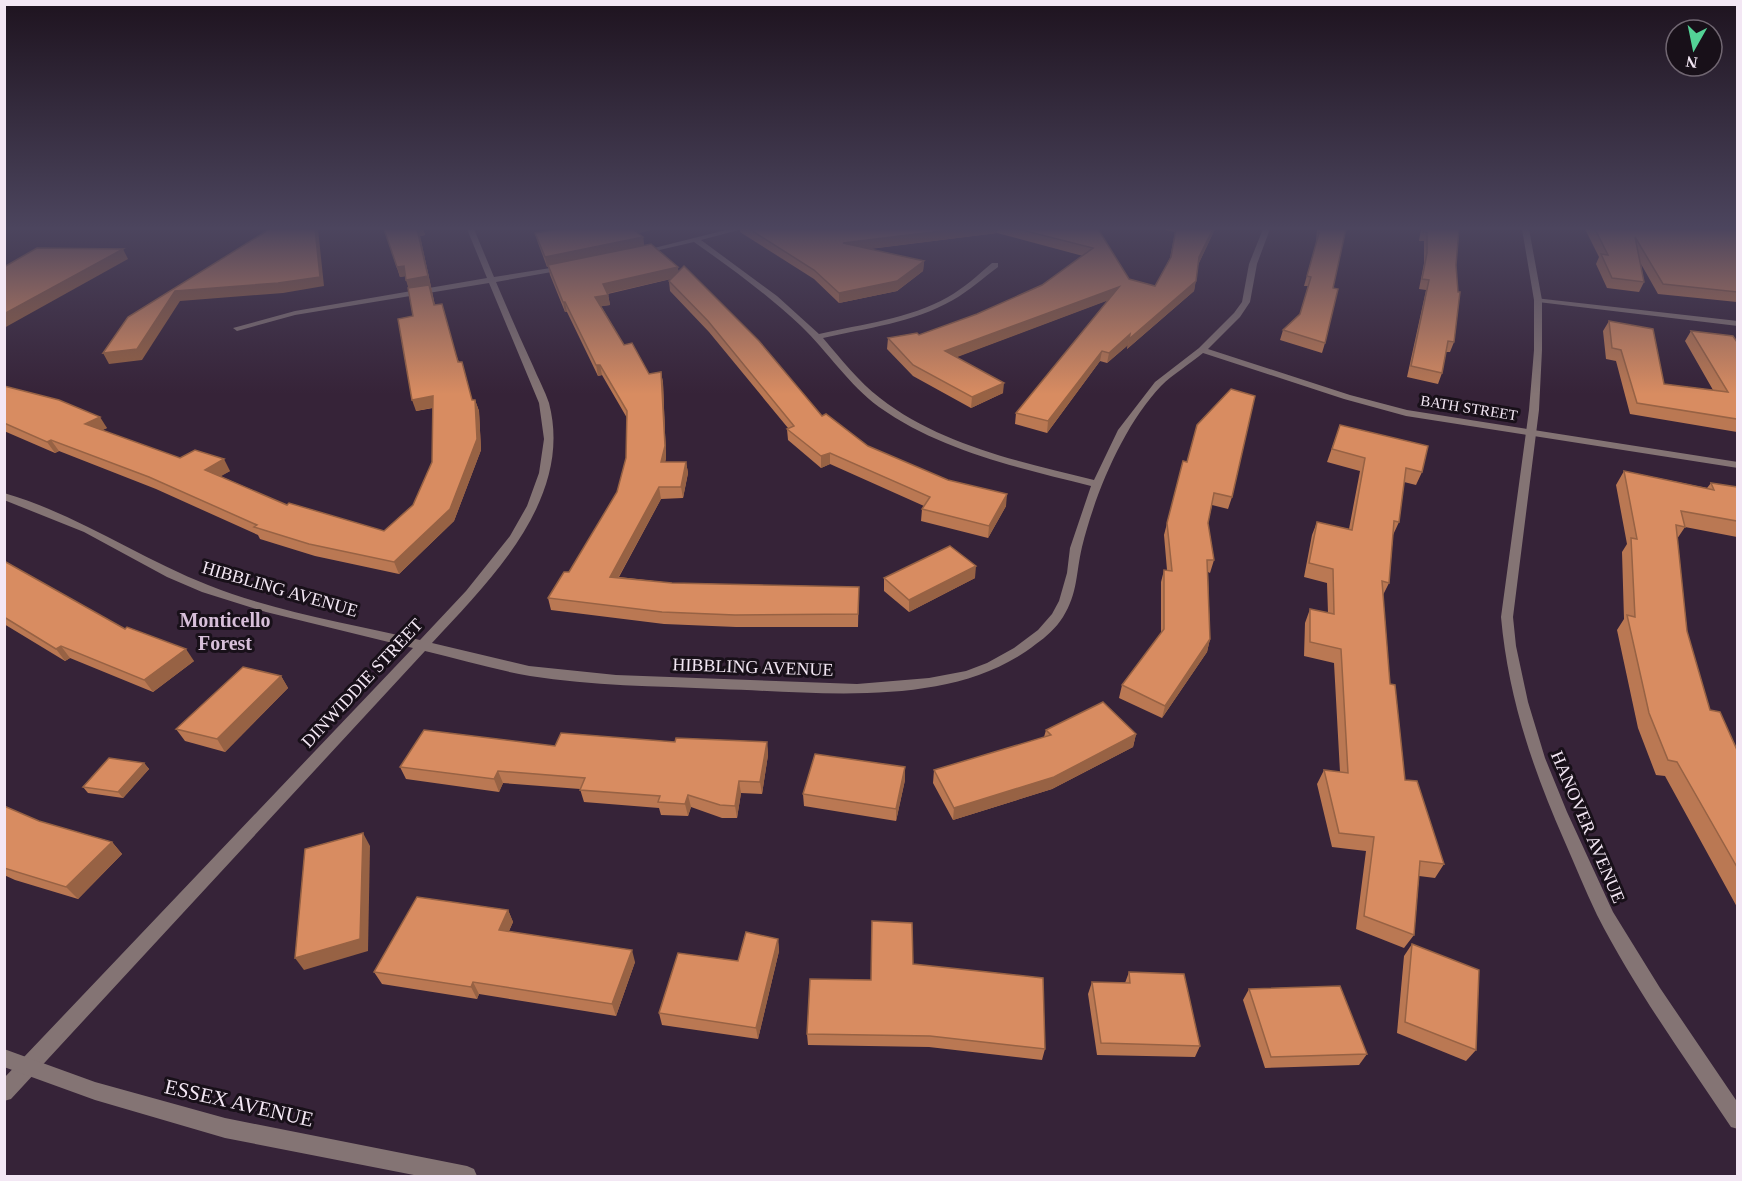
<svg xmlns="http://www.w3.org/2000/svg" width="1742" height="1181" font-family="'Times New Roman',serif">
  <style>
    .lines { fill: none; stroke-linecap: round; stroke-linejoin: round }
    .minor { fill: #847474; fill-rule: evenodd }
    .tertiary { fill: #847474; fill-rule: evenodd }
    .wall { fill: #ba7853 }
    .shaded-wall { fill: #976244 }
    .building { fill: #d88c61; stroke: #976244; stroke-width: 1.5 }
    .labels { text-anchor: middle; stroke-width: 6; stroke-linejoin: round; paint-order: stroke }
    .far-street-label { font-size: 15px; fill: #f3e7f4; stroke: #181019 }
    .street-label { font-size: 18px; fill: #f3e7f4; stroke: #181019 }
    .neighbourhood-label { font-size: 20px; font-weight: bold; fill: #d7bfd9; stroke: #181019 }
    .near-street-label { font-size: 21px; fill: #f3e7f4; stroke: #181019 }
  </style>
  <rect width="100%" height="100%" fill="#362338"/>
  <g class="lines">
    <g class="minor">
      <path d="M467 229H474L494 277 563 266 567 268 563 270 496 282C508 310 520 338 533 366 538 378 545 391 549 403 574 499 490 580 432 643L529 666 616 675 857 684 929 678 966 671 987 663 1014 648 1038 630 1052 614 1059 601 1067 573 1070 548 1091 486C1019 468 941 451 879 407 849 385 828 352 801 326 768 295 731 268 694 242L642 254 638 252 730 229H742L701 240 777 296 819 334C862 324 909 319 948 297 964 288 978 275 992 263H998V267C983 278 969 291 953 300 913 323 866 328 823 338 841 359 858 381 880 398 940 445 1021 462 1094 480L1118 430 1155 382 1199 348 1234 313 1242 302 1249 264 1263 229H1270L1257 264 1250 302 1240 317 1208 349 1350 395 1407 410 1738 462V468L1406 416 1344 399 1203 353C1190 364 1173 374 1161 386 1123 426 1095 494 1082 547 1076 572 1078 593 1063 617 1056 628 1046 637 1036 644 953 710 819 692 719 689 656 686 592 686 530 676 495 670 460 659 425 651L11 1099 4 1101V1078L413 648 266 612 202 592 167 577 84 532 4 500V493C77 514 139 558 208 585 272 611 352 624 420 640L466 591 510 536 527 506 539 473 544 439 539 403 489 283 295 315 237 331 233 328 295 311 487 278Z"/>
      <polygon points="1535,298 1738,321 1738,326 1538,302 1534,300"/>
    </g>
    <g class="tertiary">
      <path d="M1522 229H1529L1542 300V350L1539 410 1513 617 1516 646 1528 702 1545 758 1567 812 1613 912 1660 988 1738 1103V1129L1731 1127C1685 1058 1635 989 1597 915 1585 890 1575 865 1564 840 1532 767 1508 696 1501 617L1529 410 1534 350V300Z"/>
      <polygon points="4,1049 95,1082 225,1118 467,1166 474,1169 477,1176 419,1176 225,1138 95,1100 4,1067"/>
    </g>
  </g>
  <g class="wall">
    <polygon points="384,229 423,229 425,235 420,236 435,305 459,362 462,362 472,400 475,400 479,411 481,450 454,521 399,574 315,556 260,539 258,535 156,489 59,451 55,453 4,431 4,386 107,428 102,430 180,458 230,471 220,476 287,505 384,531 413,505 432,462 433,408 416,411 413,316 409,288 405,276 400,277"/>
    <polygon points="655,229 638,233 643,237 644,246 679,271 822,416 868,446 1006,506 988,538 921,521 922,509 924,506 830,464 821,468 788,440 787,429 788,428 709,332 670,291 669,281 671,279 608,294 610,305 601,306 624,345 649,374 661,372 663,383 666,458 665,462 686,462 688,473 683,498 661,499 619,577 672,583 859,587 858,627 736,627 664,624 551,610 548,598 569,572 617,492 626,458 627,418 602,375 598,376 567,312 565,312 550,275 548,266 547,267 538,243 535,233"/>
    <polygon points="740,229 1098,229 1129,279 1155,286 1170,258 1175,232 1161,229 1215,229 1198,265 1194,291 1127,349 1128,345 1107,363 1100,361 1047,433 1015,424 1016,413 1108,300 956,357 1003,393 971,408 913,376 887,349 888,338 919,335 977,314 1042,285 1083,256 997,233 870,249 924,261 923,271 897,291 839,303 814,279 740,232"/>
    <polygon points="1317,229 1346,229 1333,288 1325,343 1322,353 1280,340 1283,330 1300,314 1308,286 1304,286 1316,243"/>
    <polygon points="1421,229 1459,229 1456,265 1454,342 1450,352 1446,352 1442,373 1438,384 1407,377 1426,290 1419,289 1424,263 1424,241 1419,241"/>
    <polygon points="1585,229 1737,229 1737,302 1658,294 1641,264 1644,282 1639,292 1607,288 1596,264 1599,257"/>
    <polygon points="1609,321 1664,384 1713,390 1685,341 1691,331 1737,342 1737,432 1630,414 1616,361 1606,359 1603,331"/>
    <polygon points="1340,425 1422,472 1416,485 1404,482 1399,522 1393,535 1389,583 1383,595 1390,684 1405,780 1444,864 1435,878 1419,876 1414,935 1404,948 1356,929 1366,851 1332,847 1317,784 1324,770 1340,772 1334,663 1304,656 1305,623 1310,609 1328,613 1327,583 1304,577 1312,535 1317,522 1349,529 1360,471 1327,462"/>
    <polygon points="1183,461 1232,497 1228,509 1212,505 1208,523 1214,560 1210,573 1208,572 1210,639 1207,652 1162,718 1119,698 1122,685 1161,633 1161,582 1164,570 1167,570 1164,535"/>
    <polygon points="1624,471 1707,488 1711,483 1737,487 1737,537 1685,527 1677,539 1687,631 1710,710 1737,750 1737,907 1665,776 1656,775 1638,728 1617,630 1624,619 1622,552 1627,544 1616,485"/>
    <polygon points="4,561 125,629 194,661 153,692 70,658 65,661 4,624"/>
    <polygon points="884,578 975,578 909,612 884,591"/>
    <polygon points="281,676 288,688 225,752 185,741 176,729"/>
    <polygon points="1046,730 1136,734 1133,747 1052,789 953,820 933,783 934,770 1044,737"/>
    <polygon points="675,742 767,742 768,755 762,794 741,793 737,818 722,818 691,807 688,816 661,815 659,808 584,802 580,789 503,783 499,792 406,779 400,767 555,746"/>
    <polygon points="144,763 149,769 123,798 88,793 83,787"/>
    <polygon points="905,780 896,821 804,806 803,794"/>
    <polygon points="4,806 39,821 112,842 122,854 78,899 15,880 4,875"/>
    <polygon points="508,910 513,922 509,931 635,962 616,1016 479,994 477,999 382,984 374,972"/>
    <polygon points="778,939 779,951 758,1039 662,1025 659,1013 738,961"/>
    <polygon points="1412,944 1476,1050 1466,1061 1397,1033 1404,956"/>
    <polygon points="1129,972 1200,1046 1195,1057 1097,1055 1088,994 1092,982 1125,983"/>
    <polygon points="871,980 1045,1049 1042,1060 929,1047 808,1045 807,1034"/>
    <polygon points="1249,989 1367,1054 1359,1065 1265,1068 1243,1000"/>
  </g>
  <g class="shaded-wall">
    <polygon points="315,229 318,229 324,286 283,293 180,301 142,360 109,364 103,353 175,291"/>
    <polygon points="417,229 423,229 425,235 420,236 437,315 409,290 406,280"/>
    <polygon points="629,229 655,229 630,235"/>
    <polygon points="956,229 998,229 997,233 843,252 843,243"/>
    <polygon points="1213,229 1215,229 1197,267 1199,257"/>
    <polygon points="643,237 644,247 547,267 545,257"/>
    <polygon points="123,249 128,259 4,328 4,314"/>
    <polygon points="924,261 923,271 897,291 839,303 839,293"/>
    <polygon points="404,266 407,276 400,277 397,267"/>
    <polygon points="678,267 679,277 605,294 603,284"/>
    <polygon points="1196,281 1194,291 1127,349 1129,339"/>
    <polygon points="1119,287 1117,297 944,362 945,351"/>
    <polygon points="608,295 610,305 597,307 595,297"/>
    <polygon points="563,302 565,302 567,312 565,312"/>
    <polygon points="1130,334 1128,345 1107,363 1109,353"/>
    <polygon points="1102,351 1100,361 1047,433 1048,421"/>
    <polygon points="596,365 600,365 602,375 598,376"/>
    <polygon points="661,372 663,383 666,458 663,474 661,462"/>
    <polygon points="1004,383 1003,393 971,408 972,397"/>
    <polygon points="433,396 436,407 416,411 412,400"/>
    <polygon points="475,400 479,411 481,450 454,521 399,574 394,562"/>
    <polygon points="100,417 107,428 92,435 85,424"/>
    <polygon points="51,440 59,451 55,453 47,442"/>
    <polygon points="830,453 830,464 821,468 821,456"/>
    <polygon points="224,459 230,471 211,482 205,470"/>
    <polygon points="686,462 688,473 683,498 681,487"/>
    <polygon points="659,487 661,499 612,589 610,577"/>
    <polygon points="1007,494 1006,506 988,538 989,526"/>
    <polygon points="976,566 975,578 909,612 909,600"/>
    <polygon points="1210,639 1207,652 1162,718 1165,706"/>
    <polygon points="61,646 70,658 65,661 56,649"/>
    <polygon points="186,649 194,661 153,692 144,680"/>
    <polygon points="281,676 288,688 225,752 217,739"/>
    <polygon points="1136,734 1133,747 1052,789 953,820 954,808"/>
    <polygon points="767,742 768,755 762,794 760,782"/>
    <polygon points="144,763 149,769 123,798 118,792"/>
    <polygon points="905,767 905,780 896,821 896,809"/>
    <polygon points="498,771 503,783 499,792 494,779"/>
    <polygon points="739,781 741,793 737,818 735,806"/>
    <polygon points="688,795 691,807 688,816 685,804"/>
    <polygon points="363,833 370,846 368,951 304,970 295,958"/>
    <polygon points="112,842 122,854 78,899 66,887"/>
    <polygon points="508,910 513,922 504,942 499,930"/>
    <polygon points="778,939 779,951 758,1039 756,1028"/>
    <polygon points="632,950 635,962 616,1016 612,1004"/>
    <polygon points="473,982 479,994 477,999 471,987"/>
  </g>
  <g class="building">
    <polygon points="270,229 315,229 320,277 278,283 175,291 137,349 103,353 128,317"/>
    <polygon points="384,229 417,229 428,276 406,280 404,266 397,267"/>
    <polygon points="560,229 633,229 643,237 545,257 535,233"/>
    <polygon points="749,229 956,229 843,243 924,261 897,281 839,293 814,270"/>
    <polygon points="1018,229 1098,229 1129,279 1155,286 1171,257 1176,229 1213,229 1199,257 1196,281 1129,339 1130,334 1109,353 1102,351 1048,421 1016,413 1119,287 945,351 1004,383 972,397 913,365 888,338 917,333 919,335 977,314 1042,285 1093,248"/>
    <polygon points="1319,229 1346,229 1333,288 1338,289 1325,343 1283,330 1300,314 1311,277 1307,276 1319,233"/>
    <polygon points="1423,229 1459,229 1456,265 1458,292 1460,292 1454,342 1448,341 1442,373 1411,366 1429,280 1422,279 1427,253 1427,232 1423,232"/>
    <polygon points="1595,229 1737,229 1737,292 1663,284 1635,237 1644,282 1612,278 1601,254 1608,255"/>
    <polygon points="651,244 678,267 603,284 608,295 595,297 624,345 632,343 649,374 661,372 665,446 661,462 686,462 681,487 659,487 610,577 672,583 859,587 858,614 735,615 662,612 548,598 564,572 569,572 617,492 626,458 627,411 600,365 596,365 565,302 563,302 548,265"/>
    <polygon points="37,248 123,249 4,314 4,267"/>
    <polygon points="684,266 759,341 822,416 826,414 868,446 948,480 1007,494 989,526 922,509 930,497 830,453 821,456 787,429 794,426 708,321 669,281"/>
    <polygon points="429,285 434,305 442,304 458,362 462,362 472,400 475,400 477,439 450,509 394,562 309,544 254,527 257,525 149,477 51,440 47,442 4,423 4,386 59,400 100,417 85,424 180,458 195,450 224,459 205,470 287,505 289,503 384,531 413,505 432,462 433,396 412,400 398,319 413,316 408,288"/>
    <polygon points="1609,321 1653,329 1664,384 1728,392 1691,331 1733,336 1737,342 1737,419 1637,403 1621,350 1612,348"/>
    <polygon points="1231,389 1255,396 1232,497 1214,493 1208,523 1214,560 1207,560 1210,639 1165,706 1122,685 1164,629 1164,570 1172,571 1167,523 1183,461 1187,462 1197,425"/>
    <polygon points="1340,425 1428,446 1422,472 1406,468 1399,522 1394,521 1389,583 1382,581 1390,684 1395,685 1405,780 1417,781 1444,864 1420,861 1414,935 1364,916 1374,837 1339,833 1324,770 1348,773 1341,649 1310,642 1310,609 1334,614 1333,569 1309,563 1317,522 1352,530 1365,458 1332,449"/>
    <polygon points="1624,471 1714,490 1711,483 1737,487 1737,521 1681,511 1685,527 1676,525 1687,631 1710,710 1720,712 1737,750 1737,867 1677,762 1668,760 1649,713 1627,615 1635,617 1631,538 1637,539"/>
    <polygon points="950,546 976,566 909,600 884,578"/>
    <polygon points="4,561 125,629 127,627 186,649 144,680 61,646 56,649 4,617"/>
    <polygon points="243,667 281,676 217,739 176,729"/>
    <polygon points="1103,702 1136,734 1054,777 954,808 934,770 1051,735 1046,730"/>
    <polygon points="424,730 555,746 561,733 675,742 676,738 767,742 760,782 739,781 735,806 720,805 688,795 685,804 658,802 660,796 580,790 585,778 498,771 494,779 400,767"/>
    <polygon points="815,754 905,767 896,809 803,794"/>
    <polygon points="109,758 144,763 118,792 83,787"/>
    <polygon points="4,806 39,821 112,842 66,887 4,868"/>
    <polygon points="363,833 360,939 295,958 305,849"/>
    <polygon points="417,897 508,910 499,930 632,950 612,1004 473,982 471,987 374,972"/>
    <polygon points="872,921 912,923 913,964 1043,978 1045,1049 930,1036 807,1034 810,979 871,980"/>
    <polygon points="746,932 778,939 756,1028 659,1013 678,953 738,961"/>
    <polygon points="1412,944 1479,970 1476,1050 1405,1022"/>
    <polygon points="1129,972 1184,974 1200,1046 1101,1043 1092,982 1130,983"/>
    <polygon points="1340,986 1367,1054 1271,1057 1249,989"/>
  </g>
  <linearGradient id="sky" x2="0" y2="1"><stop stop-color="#1e131f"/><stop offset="0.58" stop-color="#4c455e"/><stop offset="1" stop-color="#4c455e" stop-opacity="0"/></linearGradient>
  <rect width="1742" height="394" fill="url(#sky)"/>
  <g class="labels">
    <g class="far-street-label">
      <text transform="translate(1469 408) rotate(9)" y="5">BATH STREET</text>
    </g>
    <g class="street-label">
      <text transform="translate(280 589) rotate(16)" y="6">HIBBLING AVENUE</text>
      <text transform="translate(753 667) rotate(2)" y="6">HIBBLING AVENUE</text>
      <text transform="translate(362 683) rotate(-47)" y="6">DINWIDDIE STREET</text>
      <text transform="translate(1588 827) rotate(67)" y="6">HANOVER AVENUE</text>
    </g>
    <g class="neighbourhood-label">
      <text x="225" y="627">Monticello<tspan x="225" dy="23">Forest</tspan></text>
    </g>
    <g class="near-street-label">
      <text transform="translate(239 1103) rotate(13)" y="7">ESSEX AVENUE</text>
    </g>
  </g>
  <rect width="1742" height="1181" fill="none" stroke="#f3e7f4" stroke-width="12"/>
  <g transform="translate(1694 48) rotate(189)"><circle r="28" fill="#181019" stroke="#706671" stroke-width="1.5"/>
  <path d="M0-4.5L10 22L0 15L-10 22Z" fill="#53d396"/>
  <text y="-9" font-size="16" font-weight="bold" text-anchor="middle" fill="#f3e7f4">N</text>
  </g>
</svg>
